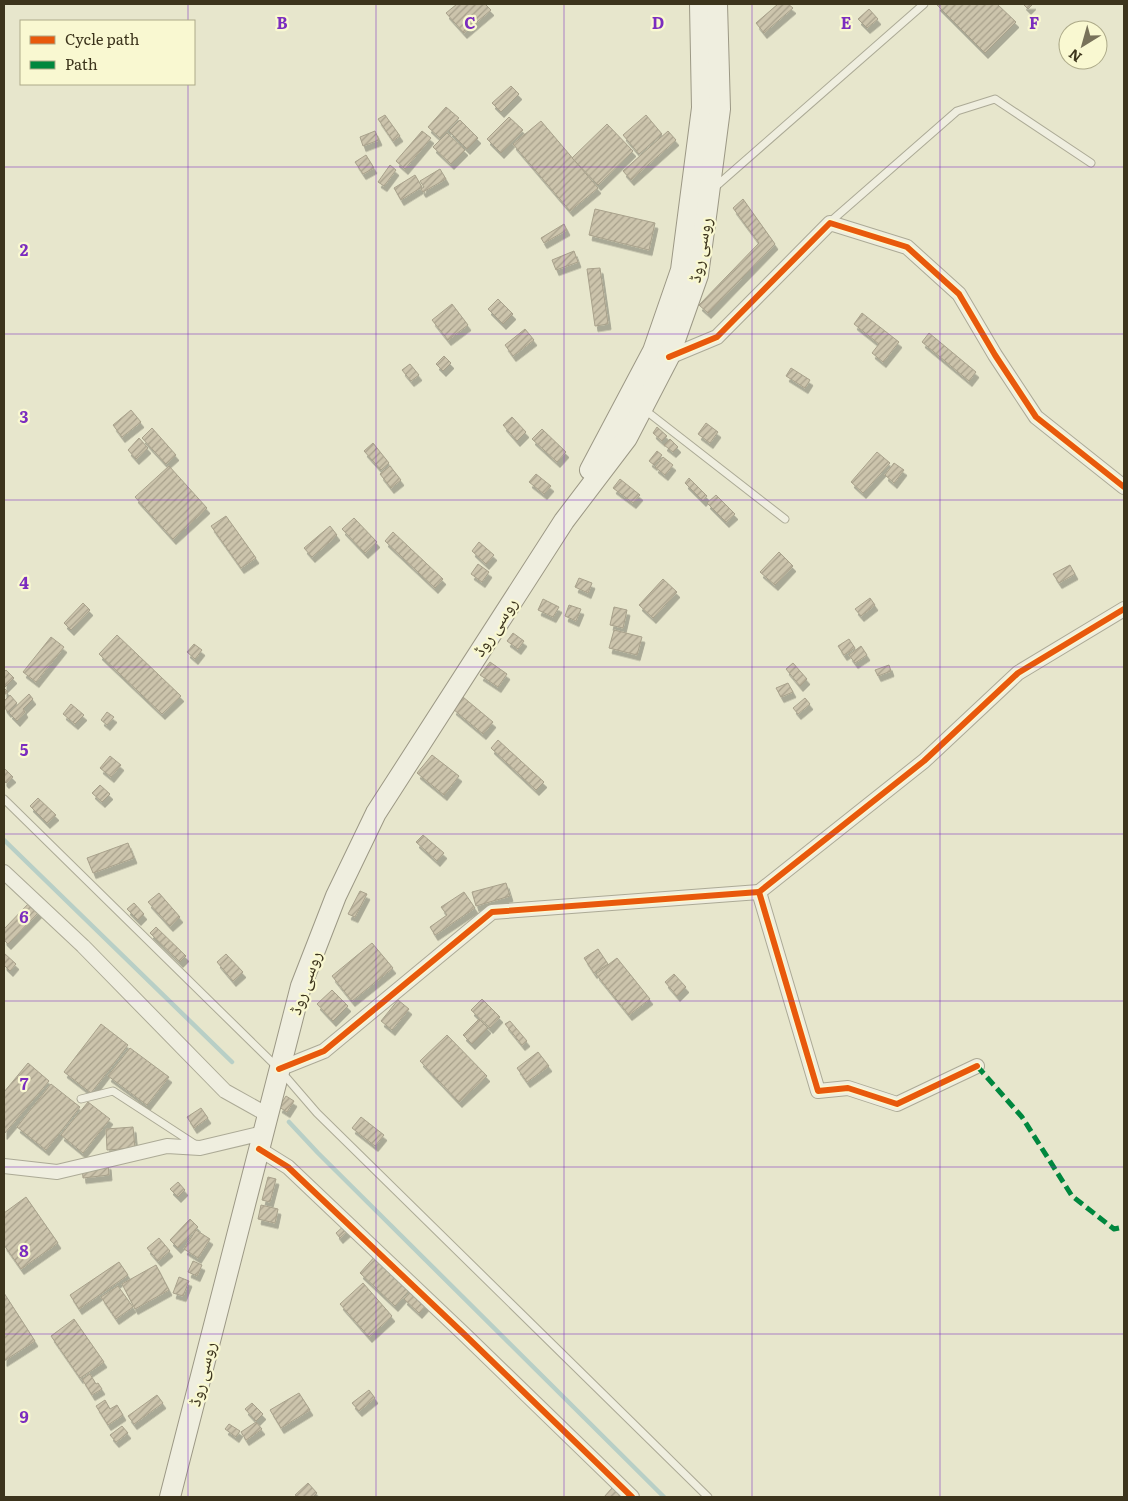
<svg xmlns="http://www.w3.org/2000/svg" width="1128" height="1501" font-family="Literata,'Noto Naskh Arabic',serif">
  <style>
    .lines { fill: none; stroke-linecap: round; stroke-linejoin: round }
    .stream { stroke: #b8cfc6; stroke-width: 4.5 }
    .building { fill: url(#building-hatch); stroke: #a8a18b; filter: url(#shadow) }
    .lane-casing { stroke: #acaa96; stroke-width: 9 }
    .street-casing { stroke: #acaa96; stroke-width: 16 }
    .secondary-casing { stroke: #9c9885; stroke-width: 22 }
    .lane { stroke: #efeedf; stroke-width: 7 }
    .street { stroke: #efeedf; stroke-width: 14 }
    .secondary { stroke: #efeedf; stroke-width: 20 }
    .quiet { stroke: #00873e; stroke-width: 5; stroke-dasharray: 10 5; stroke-linecap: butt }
    .cycleway-casing { stroke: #f9f8d1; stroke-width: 9 }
    .cycleway { stroke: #e8590c; stroke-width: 6 }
    .grid { fill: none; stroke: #7b2cbf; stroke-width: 1; stroke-opacity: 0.55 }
    .labels { text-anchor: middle; stroke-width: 4.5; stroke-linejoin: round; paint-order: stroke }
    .street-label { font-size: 18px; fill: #3c341c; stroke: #f9f8d1 }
    .grid-label { font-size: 16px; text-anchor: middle; font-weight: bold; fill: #7b2cbf; stroke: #f9f8d1; stroke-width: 4.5; stroke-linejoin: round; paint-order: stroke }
  </style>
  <defs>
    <pattern id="building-hatch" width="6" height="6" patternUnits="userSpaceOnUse" patternTransform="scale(1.25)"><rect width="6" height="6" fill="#ccc4ac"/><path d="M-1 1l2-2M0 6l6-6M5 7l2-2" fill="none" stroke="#a7a08b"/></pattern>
    <filter id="shadow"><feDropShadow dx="3" dy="5.5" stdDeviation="0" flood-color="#0004"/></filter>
  </defs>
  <rect width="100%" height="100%" fill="#e7e6cc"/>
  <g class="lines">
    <g class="stream">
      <polyline points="4,840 232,1062"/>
      <polyline points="289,1122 318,1153 664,1497"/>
    </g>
  </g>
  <g class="building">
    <polygon points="457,4 485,4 491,10 464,33 446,13"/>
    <polygon points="778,4 788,4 793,8 764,33 756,23"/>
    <polygon points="938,4 997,4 1016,22 985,53 937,5"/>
    <polygon points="1023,4 1033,4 1028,9"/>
    <polygon points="869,9 878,19 867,28 858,19"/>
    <polygon points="511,86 519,94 501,112 492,103"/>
    <polygon points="446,107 459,118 440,138 428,127"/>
    <polygon points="385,115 400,136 393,141 378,119"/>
    <polygon points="646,115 662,134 639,154 623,135"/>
    <polygon points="509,117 523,130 501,153 487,139"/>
    <polygon points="460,120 478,138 467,149 449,131"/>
    <polygon points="541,121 598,188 570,211 513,144"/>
    <polygon points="607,124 633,151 598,185 572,158"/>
    <polygon points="375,131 379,140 363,146 360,137"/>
    <polygon points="422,131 431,138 405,169 396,161"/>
    <polygon points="668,131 676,140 631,180 623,171"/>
    <polygon points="447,133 465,150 451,164 433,147"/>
    <polygon points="366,155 374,168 363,174 355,162"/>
    <polygon points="390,165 396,170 384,186 378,182"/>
    <polygon points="440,169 446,179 423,192 421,189 424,187 420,181"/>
    <polygon points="415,175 422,187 401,200 394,188"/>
    <polygon points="743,199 775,244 708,313 699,305 759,243 733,208"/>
    <polygon points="595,209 655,223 649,250 589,235"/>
    <polygon points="564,224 567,230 544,243 541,238"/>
    <polygon points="574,251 578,262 556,270 552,260"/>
    <polygon points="600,268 608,324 595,326 587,269"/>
    <polygon points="498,299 513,314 503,324 488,309"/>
    <polygon points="452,304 468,325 448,340 432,320"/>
    <polygon points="862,313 899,342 883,362 872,353 879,344 854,324"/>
    <polygon points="525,329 534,340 513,356 505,345"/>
    <polygon points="929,333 976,372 969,381 922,342"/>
    <polygon points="444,356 451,363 443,371 436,364"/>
    <polygon points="410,364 419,375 411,381 402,370"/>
    <polygon points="791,368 810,380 805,388 786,376"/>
    <polygon points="131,410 141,422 122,437 113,425"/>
    <polygon points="512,417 526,432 517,441 503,425"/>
    <polygon points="706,423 718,432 710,443 698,434"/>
    <polygon points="657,427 667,436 662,441 653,433"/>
    <polygon points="152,428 176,455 166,464 142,438"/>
    <polygon points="542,429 566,452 557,462 532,439"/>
    <polygon points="139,438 148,448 136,459 128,450"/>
    <polygon points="670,439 678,447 673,452 664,445"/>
    <polygon points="373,443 389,463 381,470 364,451"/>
    <polygon points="657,451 662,455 654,465 649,461"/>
    <polygon points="877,452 890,463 863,493 851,482"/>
    <polygon points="663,457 673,465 665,475 655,467"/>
    <polygon points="894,463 904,470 894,483 885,475"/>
    <polygon points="169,466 207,508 173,539 135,497"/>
    <polygon points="390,466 401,480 391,488 380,474"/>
    <polygon points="536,474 551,486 544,494 529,482"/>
    <polygon points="689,478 707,496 703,501 685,483"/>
    <polygon points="620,479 640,495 633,503 613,488"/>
    <polygon points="716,495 735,514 726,522 707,503"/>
    <polygon points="226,516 256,558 241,568 211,526"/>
    <polygon points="354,518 377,542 365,553 342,529"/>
    <polygon points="330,526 337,535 312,557 304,548"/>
    <polygon points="393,532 443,579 435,588 385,541"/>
    <polygon points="479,542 494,555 486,564 472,551"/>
    <polygon points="779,552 793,566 775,585 760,572"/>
    <polygon points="478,564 489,572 482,582 471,574"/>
    <polygon points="1070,565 1075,574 1059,583 1053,574"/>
    <polygon points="579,578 592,583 588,593 575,587"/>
    <polygon points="663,579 677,592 653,618 639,605"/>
    <polygon points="870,598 875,605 861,616 855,609"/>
    <polygon points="543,599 559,607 553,617 538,610"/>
    <polygon points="83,603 90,610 71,630 64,623"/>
    <polygon points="569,605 581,609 576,621 565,616"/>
    <polygon points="614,607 627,610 623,628 610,625"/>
    <polygon points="614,630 642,637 637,655 609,648"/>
    <polygon points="513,633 524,641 518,649 507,641"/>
    <polygon points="117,635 181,696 162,714 99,654"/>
    <polygon points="51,637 64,647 36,682 23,672"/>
    <polygon points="849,639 855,648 844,655 838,646"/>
    <polygon points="194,644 202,650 195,659 187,652"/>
    <polygon points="861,646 867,655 855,663 849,655"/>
    <polygon points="490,662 507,674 498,687 480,675"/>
    <polygon points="793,663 807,679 800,686 786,669"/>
    <polygon points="889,665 891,671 878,676 875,670"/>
    <polygon points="6,670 14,678 4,688 8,692 4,695 4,672"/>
    <polygon points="788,683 793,692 781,697 776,688"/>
    <polygon points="29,694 33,699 23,709 25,712 17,721 9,713"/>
    <polygon points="10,695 17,703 8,712 4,707 4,701"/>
    <polygon points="463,697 493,722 483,734 453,709"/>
    <polygon points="805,698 810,704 798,714 793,708"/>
    <polygon points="71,704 84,715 75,724 63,714"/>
    <polygon points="107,712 114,717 107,725 101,720"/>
    <polygon points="498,740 544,782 536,790 491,748"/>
    <polygon points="432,755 459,776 444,795 417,773"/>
    <polygon points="110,756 121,765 111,777 100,768"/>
    <polygon points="4,768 13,777 6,783 4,781"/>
    <polygon points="100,785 110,794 102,802 92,793"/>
    <polygon points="38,798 56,815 47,823 30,806"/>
    <polygon points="423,835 444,853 437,861 416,842"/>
    <polygon points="128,843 134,858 93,873 87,858"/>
    <polygon points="506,883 510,896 476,906 472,892"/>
    <polygon points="360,891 367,894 355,917 348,914"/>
    <polygon points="464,892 475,908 435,935 430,927 447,915 441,907"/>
    <polygon points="159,893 180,917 170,926 148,902"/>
    <polygon points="30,902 40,911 8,944 4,940 4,929"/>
    <polygon points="134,903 144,914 138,920 127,909"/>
    <polygon points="156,927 186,956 180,962 150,933"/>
    <polygon points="372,943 393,968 352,1001 332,976"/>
    <polygon points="598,949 608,964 594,973 584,958"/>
    <polygon points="4,953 16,964 10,971 4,965"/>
    <polygon points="226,954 243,972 233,981 217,962"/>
    <polygon points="617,958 650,999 629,1015 596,974"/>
    <polygon points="674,974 686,987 677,996 665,982"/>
    <polygon points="332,990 348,1006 333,1021 317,1004"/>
    <polygon points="482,999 500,1017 490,1028 471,1010"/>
    <polygon points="398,1000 409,1009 392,1030 381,1021"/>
    <polygon points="479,1019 488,1028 472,1044 463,1035"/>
    <polygon points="510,1021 527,1041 522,1045 505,1024"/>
    <polygon points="101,1024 128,1045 91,1093 64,1072"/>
    <polygon points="447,1035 487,1076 459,1102 420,1061"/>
    <polygon points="130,1048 169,1077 147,1105 108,1076"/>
    <polygon points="538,1052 549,1066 527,1082 517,1068"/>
    <polygon points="28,1063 49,1081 4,1134 4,1092"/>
    <polygon points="51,1084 80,1107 46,1150 17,1127"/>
    <polygon points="286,1096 294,1101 287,1112 279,1107"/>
    <polygon points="88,1102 110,1119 83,1153 61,1135"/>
    <polygon points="201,1108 208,1118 194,1128 187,1117"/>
    <polygon points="361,1117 384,1135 375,1146 352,1128"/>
    <polygon points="133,1127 135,1148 107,1150 106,1129"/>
    <polygon points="108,1164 109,1175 83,1178 82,1167"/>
    <polygon points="268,1177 276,1179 270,1202 262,1200"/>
    <polygon points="178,1182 185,1190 178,1197 170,1189"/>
    <polygon points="26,1197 58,1243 21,1269 4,1245 4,1213"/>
    <polygon points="261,1205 278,1209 275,1223 258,1219"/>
    <polygon points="190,1219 198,1227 178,1248 170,1240"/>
    <polygon points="346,1224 351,1228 340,1238 336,1233"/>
    <polygon points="196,1230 210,1239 198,1258 184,1249"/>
    <polygon points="159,1238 170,1251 158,1261 147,1248"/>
    <polygon points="377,1254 413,1286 395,1306 360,1273"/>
    <polygon points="193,1261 202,1265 197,1276 188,1272"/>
    <polygon points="119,1262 128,1275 79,1309 70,1295"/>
    <polygon points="156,1265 169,1290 135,1309 122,1284"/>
    <polygon points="179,1277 189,1281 183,1296 173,1293"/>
    <polygon points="363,1283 392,1316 369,1337 340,1304"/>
    <polygon points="118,1286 133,1307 116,1319 101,1297"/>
    <polygon points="414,1288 429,1302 419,1313 404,1299"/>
    <polygon points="4,1293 35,1341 4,1361"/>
    <polygon points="74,1319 104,1362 80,1378 51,1336"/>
    <polygon points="90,1374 96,1384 98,1383 102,1389 92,1395 82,1379"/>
    <polygon points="369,1390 375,1398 359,1411 352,1403"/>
    <polygon points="299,1393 310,1410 281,1428 270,1410"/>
    <polygon points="157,1395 163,1403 134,1424 128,1416"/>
    <polygon points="105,1400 110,1409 117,1405 123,1415 108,1425 96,1406"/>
    <polygon points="252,1403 263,1414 256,1421 245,1409"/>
    <polygon points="256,1422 262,1429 246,1440 241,1432"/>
    <polygon points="229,1424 240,1431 236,1437 225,1429"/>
    <polygon points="122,1426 128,1433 116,1442 110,1435"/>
    <polygon points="308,1483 317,1493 313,1497 298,1497 295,1495"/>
    <polygon points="612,1488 622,1496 620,1497 604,1497"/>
  </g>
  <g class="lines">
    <g class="lane-casing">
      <g id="lane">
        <polyline points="714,188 924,4"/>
        <polyline points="830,222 957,111 995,99 1091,163"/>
        <polyline points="645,410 785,519"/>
        <polyline points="4,799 279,1069 317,1113 708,1497"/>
        <polyline points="81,1099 113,1091 196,1145"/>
      </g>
    </g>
    <g class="street-casing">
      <g id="street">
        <polyline points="669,357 717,337 830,223 907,247 959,294 995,355 1036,417 1124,487"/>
        <polyline points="4,872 83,946 225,1091 268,1115"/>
        <polyline points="759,892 924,761 1018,673 1124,609"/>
        <polyline points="279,1069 324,1051 492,912 759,892 818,1091 848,1088 897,1104 977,1066"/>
        <polyline points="259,1149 288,1167 465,1335 632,1497"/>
        <polyline points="4,1166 57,1172 167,1146 200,1148 263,1133"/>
      </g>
    </g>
    <g class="secondary-casing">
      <g id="secondary">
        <polyline points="590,470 653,351 681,270 702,108 700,4"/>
        <polyline points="170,1497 301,986 336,896 376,813 564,521 627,438 669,357 698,275 707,209 720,109 717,4"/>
      </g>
    </g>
    <use href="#lane" class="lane"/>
    <use href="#street" class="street"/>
    <use href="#secondary" class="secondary"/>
    <polyline class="quiet" points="977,1066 1022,1117 1072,1196 1114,1229 1124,1227"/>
    <g class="cycleway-casing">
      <g id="cycleway">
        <polyline points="669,357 717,337 830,223 907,247 959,294 995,355 1036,417 1124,487"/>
        <polyline points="759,892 924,761 1018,673 1124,609"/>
        <polyline points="279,1069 324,1051 492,912 759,892 818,1091 848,1088 897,1104 977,1066"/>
        <polyline points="259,1149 288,1167 465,1335 632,1497"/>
      </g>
    </g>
    <use href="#cycleway" class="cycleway"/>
  </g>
  <path class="grid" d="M188 4V21M376 4V1497M564 4V1497M752 4V1497M940 4V1497M188 84V1497M4 167H1124M4 334H1124M4 500H1124M4 667H1124M4 834H1124M4 1001H1124M4 1167H1124M4 1334H1124"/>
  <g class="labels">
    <g class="street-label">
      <text transform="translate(700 250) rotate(-80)" y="6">روسی روڈ</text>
      <text transform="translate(495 627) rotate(-57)" y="6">روسی روڈ</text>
      <text transform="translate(305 983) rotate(-71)" y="6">روسی روڈ</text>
      <text transform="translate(202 1374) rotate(-76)" y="6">روسی روڈ</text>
    </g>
  </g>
  <g class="grid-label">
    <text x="282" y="29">B</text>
    <text x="470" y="29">C</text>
    <text x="658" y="29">D</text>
    <text x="846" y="29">E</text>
    <text x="1034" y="29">F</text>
    <text x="24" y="256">2</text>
    <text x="24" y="423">3</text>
    <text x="24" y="589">4</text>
    <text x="24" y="756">5</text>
    <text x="24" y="923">6</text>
    <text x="24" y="1090">7</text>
    <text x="24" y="1257">8</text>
    <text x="24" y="1423">9</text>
  </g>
  <rect width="1128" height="1501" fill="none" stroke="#3c341c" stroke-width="10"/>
  <rect x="20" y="20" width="175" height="65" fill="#f9f8d1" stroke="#adaa89"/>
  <rect x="30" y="36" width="25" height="8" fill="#e8590c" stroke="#adaa89"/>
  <text x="65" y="45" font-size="15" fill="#3c341c">Cycle path</text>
  <rect x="30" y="61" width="25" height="8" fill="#00873e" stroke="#adaa89"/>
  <text x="65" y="70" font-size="15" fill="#3c341c">Path</text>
  <g transform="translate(1083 45) rotate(217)"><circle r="24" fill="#f9f8d1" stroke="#adaa89"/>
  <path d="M0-4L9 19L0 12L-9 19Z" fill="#78725a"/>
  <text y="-8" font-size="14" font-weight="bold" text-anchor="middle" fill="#3c341c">N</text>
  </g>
</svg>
